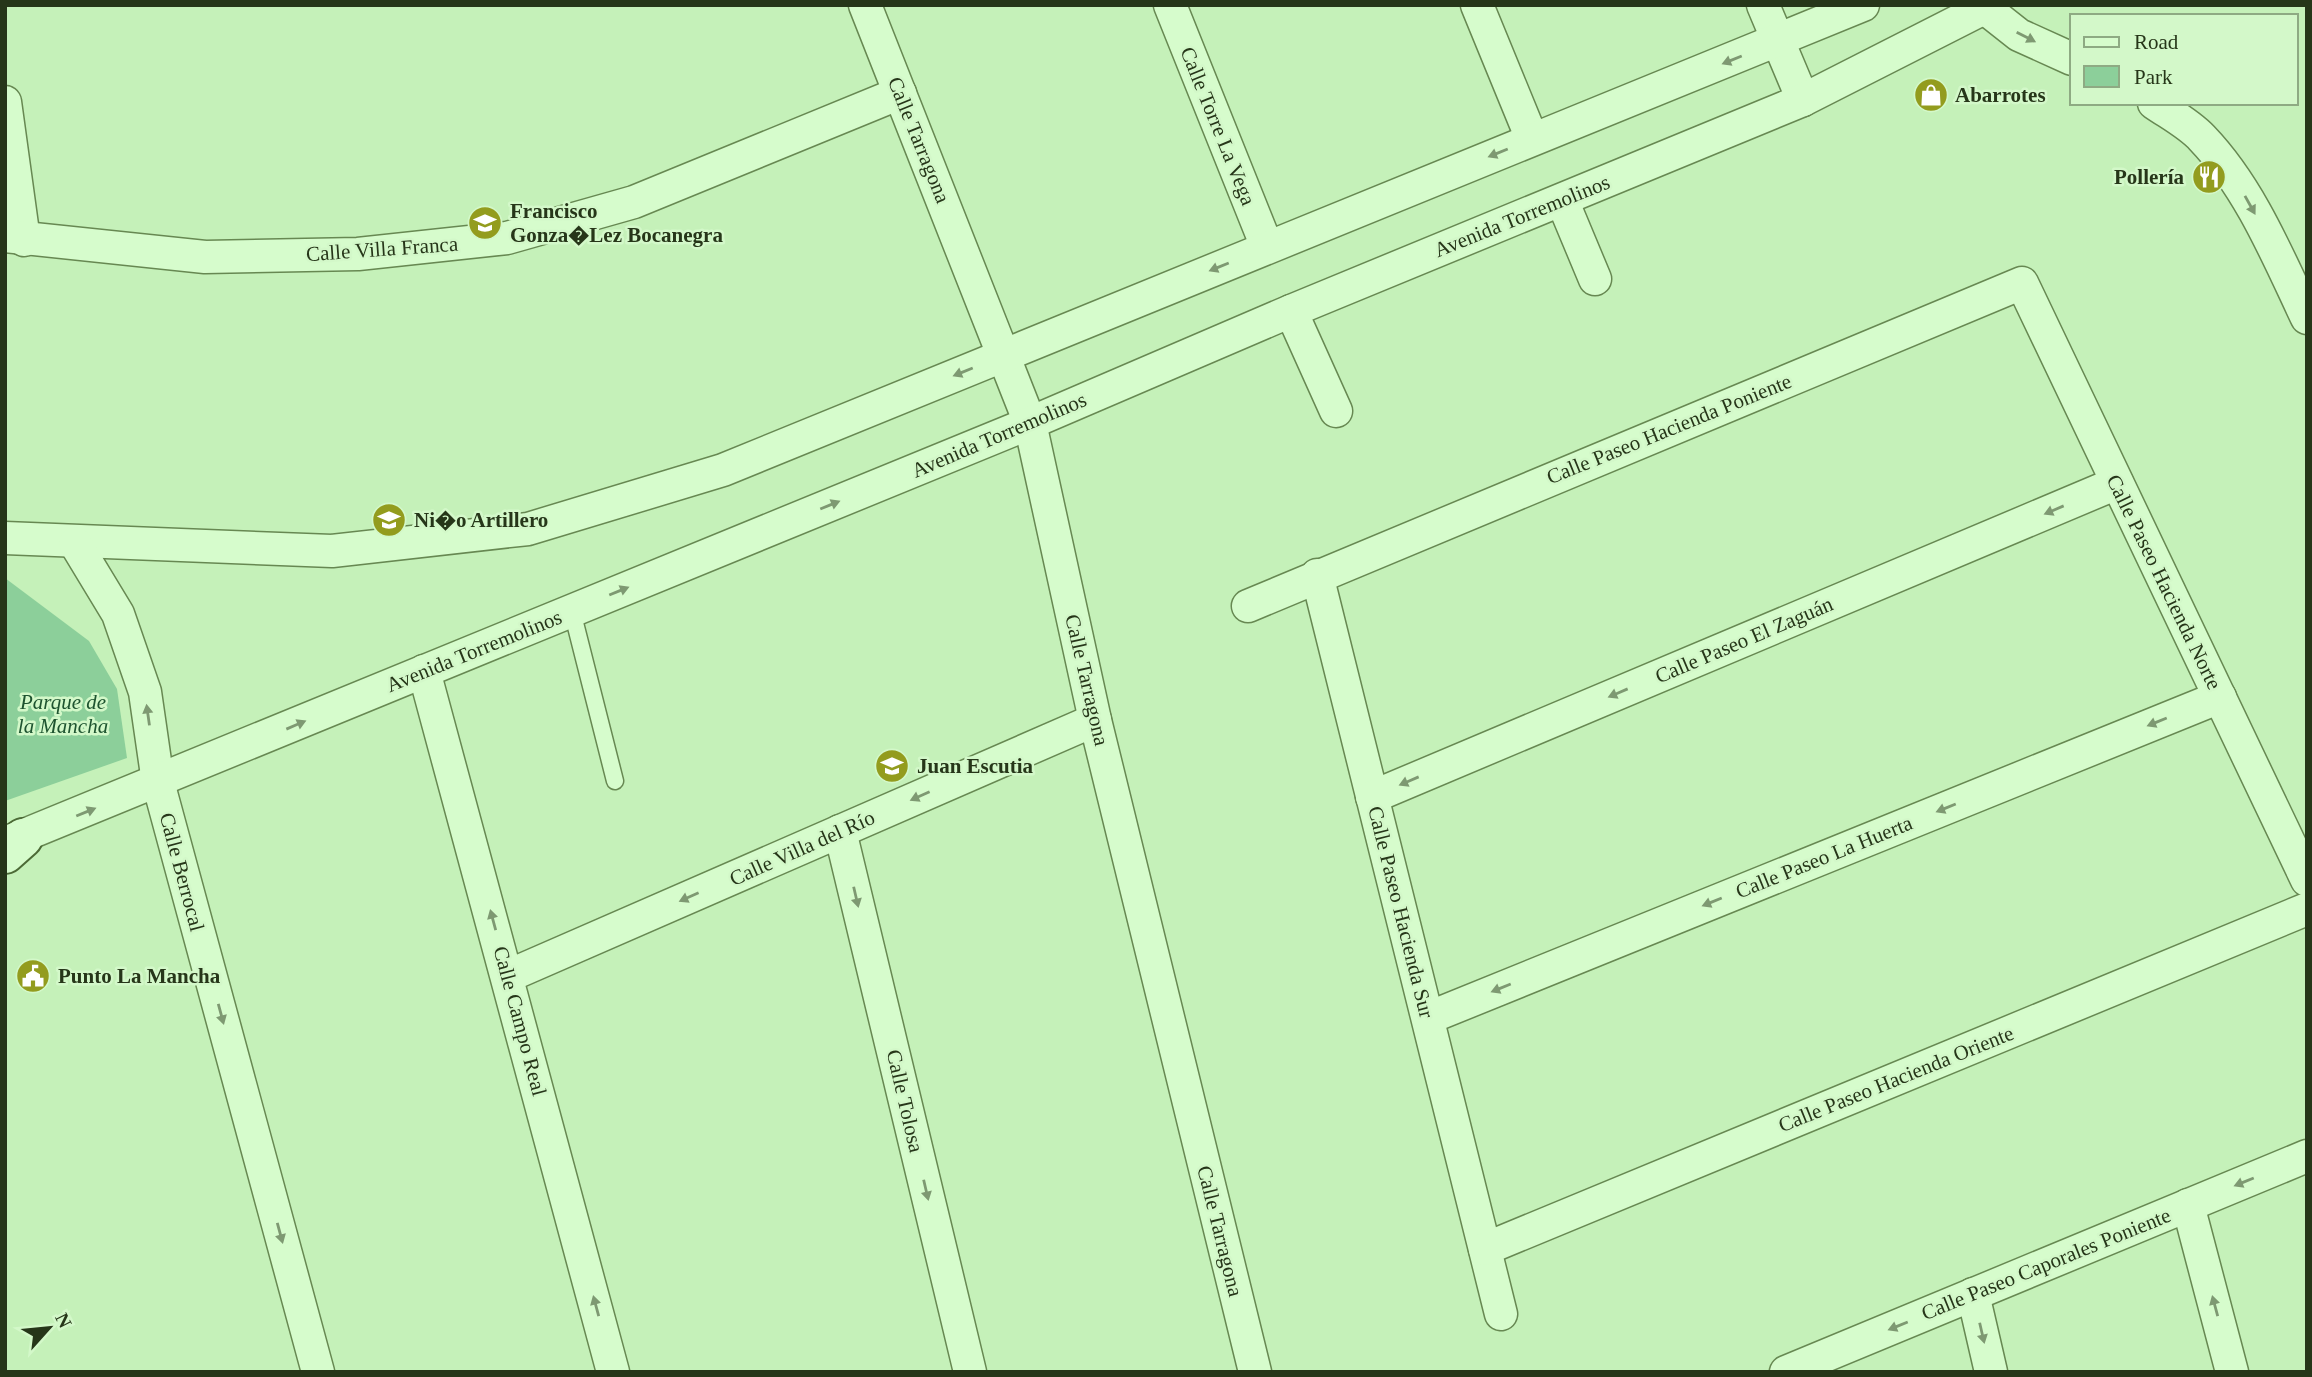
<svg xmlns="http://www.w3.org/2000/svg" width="2312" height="1377" font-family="'Times New Roman',serif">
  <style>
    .green { fill: #8ccf9a }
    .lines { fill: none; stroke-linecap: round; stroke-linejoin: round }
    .lane-casing { stroke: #678852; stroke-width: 19 }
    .street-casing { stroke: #678852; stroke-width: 35 }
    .secondary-casing { stroke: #4c6a36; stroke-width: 42 }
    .lane { stroke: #d6fccc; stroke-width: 16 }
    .street { stroke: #d6fccc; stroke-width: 32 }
    .secondary { stroke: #d6fccc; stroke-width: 38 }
    .oneway { fill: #7e9972 }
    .labels { text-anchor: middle; stroke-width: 5; stroke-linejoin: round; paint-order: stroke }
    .poi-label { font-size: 21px; font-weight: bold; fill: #263619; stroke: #d3f8c9; text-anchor: start }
    .street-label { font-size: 21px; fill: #263619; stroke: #d3f8c9 }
    .park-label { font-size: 21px; font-style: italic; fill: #1e5430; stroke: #d3f8c9 }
  </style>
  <rect width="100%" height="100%" fill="#c5f1b9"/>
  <polygon class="green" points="5,578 89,641 117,689 127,758 5,801"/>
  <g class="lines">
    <g class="lane-casing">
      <polyline id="lane" points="572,611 615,781"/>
    </g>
    <g class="street-casing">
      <g id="street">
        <polyline points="865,5 1030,423 1095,720 1255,1372"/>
        <polyline points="1170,5 1267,247"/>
        <polyline points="1477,5 1532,139"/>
        <polyline points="1763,5 1803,100"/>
        <polyline points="1981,5 2019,35 2072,59"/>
        <polyline points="5,102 24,240"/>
        <path d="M2154 103C2170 114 2189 124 2202 138 2250 188 2278 257 2307 318"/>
        <polyline points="1562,200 1595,279"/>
        <polyline points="5,236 205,257 358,254 507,238 634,202 900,93"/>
        <polyline points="1291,311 1336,411"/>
        <polyline points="5,538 332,551 528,529 723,470 1863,5"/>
        <polyline points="75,543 118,614 145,692 158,782 318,1372"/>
        <polyline points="1317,575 1501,1314"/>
        <polyline points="1248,606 2022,283 2307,880"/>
        <polyline points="424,671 613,1372"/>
        <polyline points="1372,797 2117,483"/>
        <polyline points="840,831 970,1372"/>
        <polyline points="5,843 1030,423 1291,311 1803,100 1990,5"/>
        <polyline points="508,976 1095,720"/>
        <polyline points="1428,1018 2220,697"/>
        <polyline points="2188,1205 2232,1372"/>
        <polyline points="1485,1249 2307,909"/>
        <polyline points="1973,1294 1991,1372"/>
        <polyline points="1786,1372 2307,1156"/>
      </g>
    </g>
    <g class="secondary-casing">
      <polyline id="secondary" points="5,854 23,838"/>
    </g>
    <use href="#lane" class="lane"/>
    <use href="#street" class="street"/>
    <use href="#secondary" class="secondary"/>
  </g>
  <defs><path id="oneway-solid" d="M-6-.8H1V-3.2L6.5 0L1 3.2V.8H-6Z" transform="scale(1.75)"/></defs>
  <g class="oneway">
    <use href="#oneway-solid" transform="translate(2026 37) rotate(27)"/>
    <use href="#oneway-solid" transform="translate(1732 60) rotate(158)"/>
    <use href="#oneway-solid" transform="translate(1498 153) rotate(158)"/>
    <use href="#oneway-solid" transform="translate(2250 205) rotate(61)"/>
    <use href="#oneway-solid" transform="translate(1219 267) rotate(158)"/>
    <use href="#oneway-solid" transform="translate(963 372) rotate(158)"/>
    <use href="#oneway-solid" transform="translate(830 505) rotate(-22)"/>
    <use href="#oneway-solid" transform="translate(2054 510) rotate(157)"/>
    <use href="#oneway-solid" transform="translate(619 591) rotate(-22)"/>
    <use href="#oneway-solid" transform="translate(1618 693) rotate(157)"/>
    <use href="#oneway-solid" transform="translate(148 715) rotate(-98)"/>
    <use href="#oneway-solid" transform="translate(2157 722) rotate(158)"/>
    <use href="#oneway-solid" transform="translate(296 725) rotate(-23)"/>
    <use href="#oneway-solid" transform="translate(1409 781) rotate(157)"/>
    <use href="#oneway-solid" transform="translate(920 796) rotate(156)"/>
    <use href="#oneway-solid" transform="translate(1946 808) rotate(158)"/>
    <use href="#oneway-solid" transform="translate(86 812) rotate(-22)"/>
    <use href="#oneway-solid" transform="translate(689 897) rotate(156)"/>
    <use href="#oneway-solid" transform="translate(856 897) rotate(77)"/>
    <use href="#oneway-solid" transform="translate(1712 902) rotate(158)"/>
    <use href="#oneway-solid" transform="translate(493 920) rotate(-105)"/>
    <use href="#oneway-solid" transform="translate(1501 988) rotate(158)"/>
    <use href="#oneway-solid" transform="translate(221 1014) rotate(75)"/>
    <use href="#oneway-solid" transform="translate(2244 1182) rotate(158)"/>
    <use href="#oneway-solid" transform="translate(926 1190) rotate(77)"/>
    <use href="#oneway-solid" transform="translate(280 1233) rotate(75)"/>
    <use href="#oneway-solid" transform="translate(596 1306) rotate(-105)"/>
    <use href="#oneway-solid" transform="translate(2215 1306) rotate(-105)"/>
    <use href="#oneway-solid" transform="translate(1898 1326) rotate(158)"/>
    <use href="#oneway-solid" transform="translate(1982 1333) rotate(77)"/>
  </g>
  <defs>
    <g id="shop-disc" transform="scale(1.75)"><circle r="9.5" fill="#939c1e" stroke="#d3f8c9"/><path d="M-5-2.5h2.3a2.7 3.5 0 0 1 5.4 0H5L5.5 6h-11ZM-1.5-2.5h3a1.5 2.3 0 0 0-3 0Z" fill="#fff"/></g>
    <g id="restaurant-disc" transform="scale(1.75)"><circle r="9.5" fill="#939c1e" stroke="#d3f8c9"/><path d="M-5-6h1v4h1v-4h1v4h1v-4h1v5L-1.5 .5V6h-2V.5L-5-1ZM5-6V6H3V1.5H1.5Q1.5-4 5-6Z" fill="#fff"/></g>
    <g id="school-disc" transform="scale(1.75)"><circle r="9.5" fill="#939c1e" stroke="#d3f8c9"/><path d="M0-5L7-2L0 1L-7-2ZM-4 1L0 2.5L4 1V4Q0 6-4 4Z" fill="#fff"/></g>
    <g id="civic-disc" transform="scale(1.75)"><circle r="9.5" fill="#939c1e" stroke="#d3f8c9"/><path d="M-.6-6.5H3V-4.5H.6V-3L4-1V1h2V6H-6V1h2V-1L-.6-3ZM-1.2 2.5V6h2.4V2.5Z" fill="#fff"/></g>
  </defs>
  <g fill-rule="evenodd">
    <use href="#shop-disc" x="1931" y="95"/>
    <use href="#restaurant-disc" x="2209" y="177"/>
    <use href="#school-disc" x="485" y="223"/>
    <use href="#school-disc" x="389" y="520"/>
    <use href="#school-disc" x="892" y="766"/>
    <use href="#civic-disc" x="33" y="976"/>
  </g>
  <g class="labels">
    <g class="poi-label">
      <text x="1955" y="102">Abarrotes</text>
      <text x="2184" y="184" text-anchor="end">Pollería</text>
      <text x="510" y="218">Francisco<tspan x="510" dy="24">Gonza�Lez Bocanegra</tspan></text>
      <text x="414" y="527">Ni�o Artillero</text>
      <text x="917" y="773">Juan Escutia</text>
      <text x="58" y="983">Punto La Mancha</text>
    </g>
    <g class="street-label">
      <text transform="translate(1218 126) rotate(68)" y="7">Calle Torre La Vega</text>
      <text transform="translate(919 140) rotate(68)" y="7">Calle Tarragona</text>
      <text transform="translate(1522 216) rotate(-22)" y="7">Avenida Torremolinos</text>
      <text transform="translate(382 249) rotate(-4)" y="7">Calle Villa Franca</text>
      <text transform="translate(1669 429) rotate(-22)" y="7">Calle Paseo Hacienda Poniente</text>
      <text transform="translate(999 435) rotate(-23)" y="7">Avenida Torremolinos</text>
      <text transform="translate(2164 582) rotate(64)" y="7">Calle Paseo Hacienda Norte</text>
      <text transform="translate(1744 640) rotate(-23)" y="7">Calle Paseo El Zaguán</text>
      <text transform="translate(474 651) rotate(-22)" y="7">Avenida Torremolinos</text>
      <text transform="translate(1087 680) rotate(77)" y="7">Calle Tarragona</text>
      <text transform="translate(802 848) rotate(-24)" y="7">Calle Villa del Río</text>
      <text transform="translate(1824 857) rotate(-22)" y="7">Calle Paseo La Huerta</text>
      <text transform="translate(182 872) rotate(75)" y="7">Calle Berrocal</text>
      <text transform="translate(1401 912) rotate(76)" y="7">Calle Paseo Hacienda Sur</text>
      <text transform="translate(520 1021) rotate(75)" y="7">Calle Campo Real</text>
      <text transform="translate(1896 1079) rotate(-22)" y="7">Calle Paseo Hacienda Oriente</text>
      <text transform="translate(905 1101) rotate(77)" y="7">Calle Tolosa</text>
      <text transform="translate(1220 1231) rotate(76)" y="7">Calle Tarragona</text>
      <text transform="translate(2046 1264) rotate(-22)" y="7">Calle Paseo Caporales Poniente</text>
    </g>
    <g class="park-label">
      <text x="63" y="709">Parque de<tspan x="63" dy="24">la Mancha</tspan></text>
    </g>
  </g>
  <rect width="2312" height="1377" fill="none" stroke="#263619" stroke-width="14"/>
  <rect x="2070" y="14" width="228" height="91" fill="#d3f8c9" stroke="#8eaa83" stroke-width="2"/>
  <rect x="2084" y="37" width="35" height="10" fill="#d6fccc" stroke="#8eaa83" stroke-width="2"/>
  <text x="2134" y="49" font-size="21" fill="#263619">Road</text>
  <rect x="2084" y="66" width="35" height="21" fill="#8ccf9a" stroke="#8eaa83" stroke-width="2"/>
  <text x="2134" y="84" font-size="21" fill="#263619">Park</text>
  <g transform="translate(49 1328) rotate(63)" stroke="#d3f8c9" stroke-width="5" paint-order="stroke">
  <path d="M0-5L12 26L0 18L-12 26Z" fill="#263619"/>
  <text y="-10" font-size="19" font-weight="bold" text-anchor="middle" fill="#263619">N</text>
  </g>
</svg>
